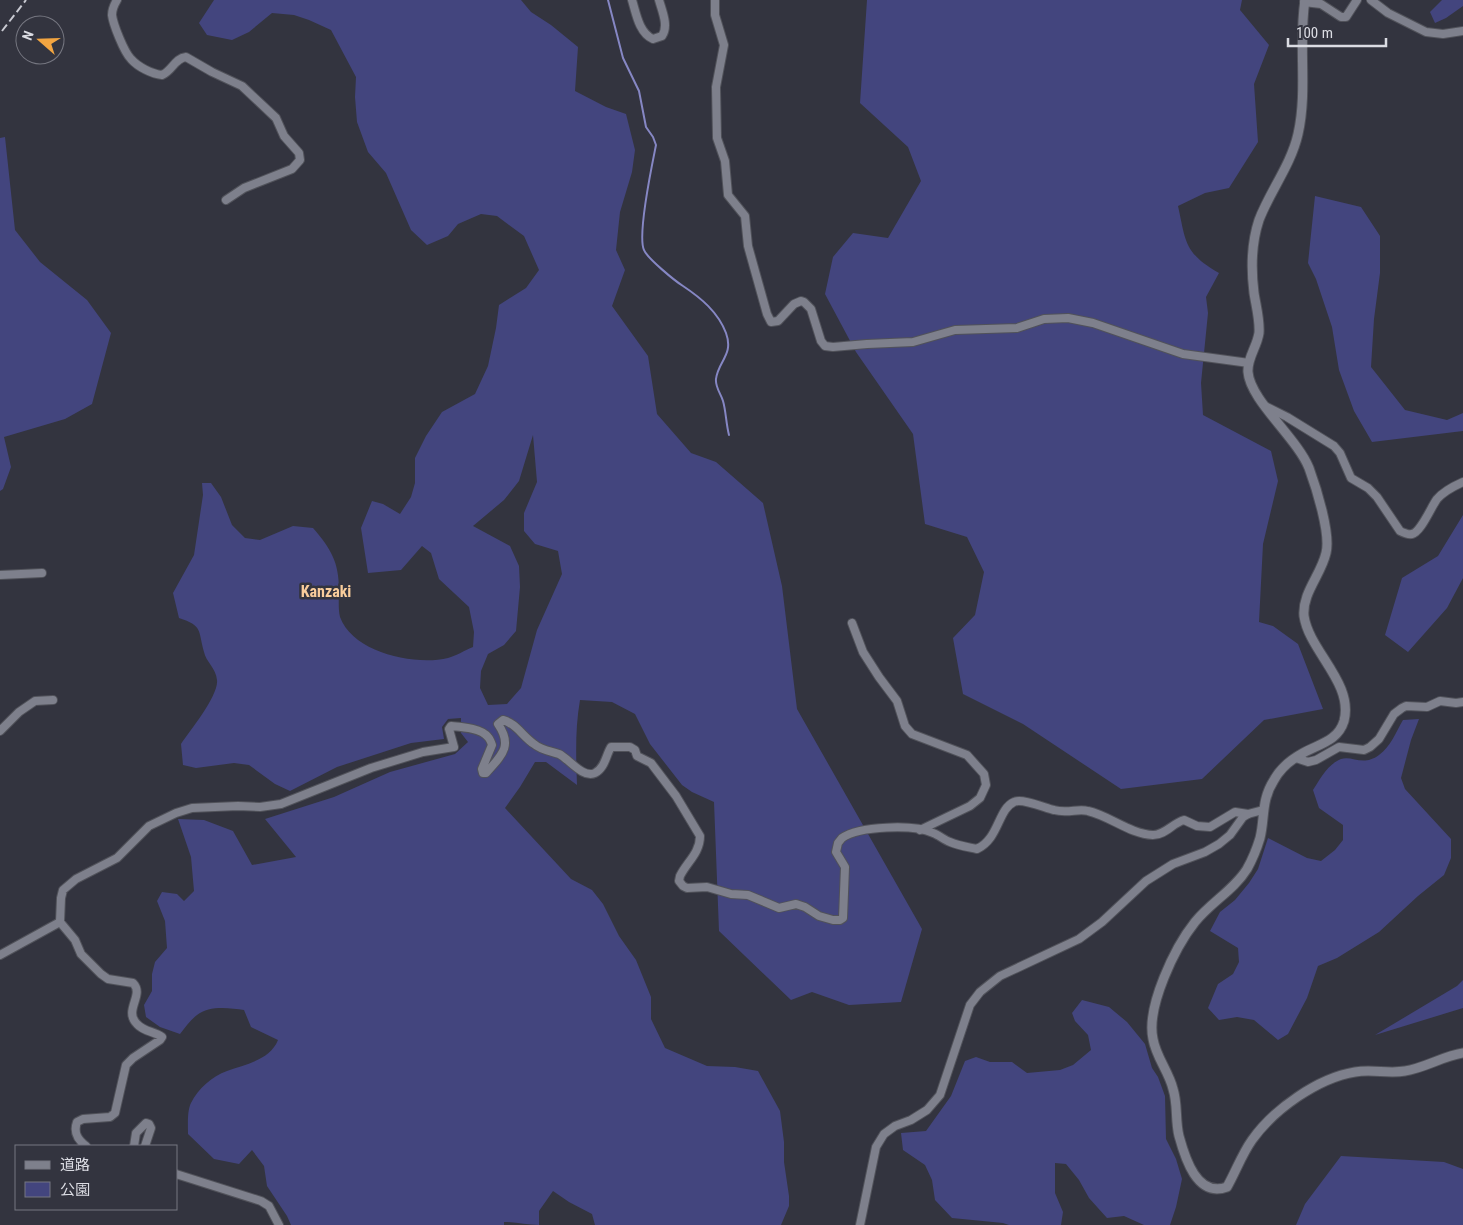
<svg xmlns="http://www.w3.org/2000/svg" width="1463" height="1225" font-family="'Roboto Condensed','Noto Sans JP',sans-serif">
  <style>
    .green { fill: #43457e; fill-rule: evenodd }
    .lines { fill: none; stroke-linecap: round; stroke-linejoin: round }
    .stream { stroke: #8687c4; stroke-width: 2 }
    .minor-casing { stroke: #51525a; stroke-width: 10 }
    .tertiary-casing { stroke: #51525a; stroke-width: 11 }
    .minor { stroke: #7e808c; stroke-width: 8 }
    .tertiary { stroke: #7e808c; stroke-width: 9 }
    .rail { stroke: #c9cad2; stroke-width: 2; stroke-dasharray: 8 4; stroke-linecap: butt }
    .labels { text-anchor: middle; stroke-width: 5; stroke-linejoin: round; paint-order: stroke }
    .quarter-label { font-size: 16px; font-weight: bold; fill: #f9cd9c; stroke: #33343f }
  </style>
  <rect width="100%" height="100%" fill="#33343f"/>
  <g class="green">
    <path d="M214 0H521L531 12 551 25 578 47 575 91 606 107 626 114 635 150 632 172 620 212 616 250 625 270 612 306 648 356 657 414 691 453 716 462 763 503 782 586 797 709 922 929 901 1002 849 1005 812 992 791 1000 719 931 714 802 692 792 682 785 650 744 635 714 612 702 580 700C575 729 576 756 577 785L546 762H535L520 787 505 808 571 879 592 890 603 904 619 936 636 960 651 997V1019L665 1048 707 1066 735 1067 758 1071 780 1111 784 1142V1162L789 1196V1206L781 1225H595L592 1214 569 1202 553 1191 539 1211V1225C527 1225 517 1222 504 1222V1225H291L287 1216 267 1186 264 1166 252 1150 239 1164 214 1159 188 1134C188 1125 187 1111 191 1103 198 1089 212 1076 227 1071 246 1064 270 1060 278 1040L251 1027 244 1010C230 1008 209 1005 197 1015 190 1020 185 1028 180 1034L160 1027 146 1017 144 1005 152 991V974L155 962 167 948 165 921 157 901 162 892 177 894 184 901 194 891 191 857 178 819 204 820 233 831 252 865 296 857 265 819 334 797 390 772 455 754 468 742 461 733V718L448 719 442 727 444 739 411 743 337 767 290 791 275 784 249 765 234 763 196 768 183 765 181 744C190 731 219 695 217 680 216 668 206 662 204 652 198 630 203 626 179 618L173 593 194 555 203 495 202 483H211L221 497 232 525 245 538 260 540 293 526 313 528C331 549 339 562 339 590 339 598 338 609 340 617 353 653 415 666 448 658 456 656 465 650 473 647L474 632 469 607 439 579 431 553 422 546 401 570 368 573 361 528 372 501 383 504 400 514 411 497 415 483V458L426 436 442 412 475 394 488 366 496 328 499 305 526 288 539 270 524 236 497 216 481 214 458 224 448 236 427 245 411 230 386 173 368 152 357 122 355 97 356 77 331 30 309 20 294 15 272 13 249 32 232 40 207 35 199 23ZM533 435 537 482 524 513V531L535 544 558 551 562 574 537 630 521 688 507 704 488 705 480 688 481 671 488 654 504 645 516 631 520 587 519 566 510 546 473 526 504 500 519 481Z"/>
    <path d="M867 0H1242L1240 10 1269 45 1254 84 1258 142 1229 188 1205 193 1178 206C1186 242 1184 253 1219 273L1206 297 1208 313 1201 383 1203 415 1271 451 1278 481 1263 544 1259 622 1273 626 1298 644 1323 709 1264 720 1202 779 1121 789 1023 724 963 694 953 638 975 615 984 572 967 537 925 524 913 434 856 352 825 294 833 257 853 233 888 238 921 181 908 147 860 103Z"/>
    <polygon points="1442,0 1463,0 1463,6 1446,18 1435,23 1430,12"/>
    <polygon points="5,137 15,230 40,262 87,300 111,333 92,404 65,419 4,437 11,467 3,489 0,491 0,138"/>
    <polygon points="1315,196 1361,207 1380,236 1380,273 1374,319 1371,367 1405,410 1447,420 1463,413 1463,431 1372,442 1354,411 1339,370 1332,327 1316,279 1308,263"/>
    <polygon points="1463,515 1463,578 1447,608 1408,652 1385,635 1402,578 1438,556"/>
    <path d="M1419 719 1411 740 1401 778 1405 789 1451 839V858L1444 875 1418 896 1379 932 1337 958 1318 966 1307 998 1288 1034 1278 1040 1254 1020 1237 1017 1219 1020 1208 1008 1218 984 1233 974 1239 962 1238 948 1210 931 1220 912 1235 900 1249 883 1258 869 1268 838 1307 858 1321 861 1335 850 1343 840V825L1319 808 1313 790C1320 779 1328 764 1341 759 1352 755 1363 767 1379 755 1391 746 1396 732 1403 720Z"/>
    <polygon points="1463,980 1463,1008 1375,1035 1457,986"/>
    <polygon points="1082,1000 1109,1007 1127,1022 1145,1044 1152,1068 1158,1077 1165,1096 1166,1139 1176,1159 1182,1179 1176,1207 1170,1225 1144,1225 1124,1216 1107,1218 1089,1198 1079,1180 1066,1164 1055,1163 1055,1193 1063,1212 1061,1225 1009,1225 1003,1223 952,1218 935,1200 932,1180 925,1165 903,1150 901,1133 926,1131 951,1096 965,1061 976,1057 990,1062 1012,1062 1027,1073 1060,1070 1073,1065 1091,1050 1088,1035 1075,1021 1072,1013"/>
    <polygon points="1341,1156 1444,1162 1463,1169 1463,1225 1296,1225 1305,1204"/>
  </g>
  <g class="lines">
    <path class="stream" d="M608 0 623 58 639 91 646 127 653 137 656 145C652 165 637 235 644 250 647 258 675 281 683 286 701 298 718 312 726 333 734 355 718 361 716 379 715 387 721 394 723 401 726 411 726 424 729 435"/>
    <g class="minor-casing">
      <g id="minor">
        <path d="M117 0C114 5 112 9 112 15 113 24 124 52 131 59 138 67 152 74 162 75 172 71 175 58 186 57L212 72 242 86 276 118 284 136 299 153 300 160 292 169 244 188 226 200"/>
        <path d="M632 0C636 13 639 33 653 39L662 36C669 26 662 11 659 0"/>
        <polyline points="715,0 715,15 724,45 716,87 717,138 725,161 728,195 745,216 748,246 767,314 771,322 778,321 794,304 801,301 804,302 811,309 821,341 825,346 833,347 867,344 913,342 955,330 1017,328 1044,319 1068,318 1093,323 1183,354 1249,363"/>
        <polyline points="1371,0 1388,13 1426,32 1443,34 1463,31"/>
        <polyline points="1304,2 1321,4 1341,17 1346,17 1357,0"/>
        <path d="M1265 406 1287 417 1334 446 1340 453 1351 478 1368 488 1377 497 1400 531C1404 533 1408 535 1412 534 1421 532 1431 507 1437 499 1443 492 1454 486 1463 482"/>
        <polyline points="0,575 42,573"/>
        <polyline points="852,623 863,652 879,677 897,701 905,726 912,734 967,755 984,774 986,785 980,798 970,806 920,830"/>
        <polyline points="0,731 19,712 35,701 53,700"/>
        <polyline points="1296,758 1308,762 1316,760 1339,747 1364,750 1370,747 1379,739 1394,714 1402,708 1406,706 1427,707 1440,701 1456,703 1463,702"/>
        <polyline points="0,955 60,922"/>
        <path d="M86 1146C78 1140 73 1133 77 1122L83 1119 110 1117 115 1113 126 1065 133 1058 160 1040 162 1037C154 1031 144 1032 137 1024 123 1010 145 995 133 983L108 979 101 974 81 954 75 940 60 922 61 898 63 890 76 879 117 858 149 826 176 813 192 808 238 806 260 807 281 804 371 768 423 752 454 747 449 729 451 726C462 727 481 728 488 737 490 739 491 742 492 745L482 769 483 773H486C502 755 513 746 498 724L503 720C516 723 523 737 534 744 541 750 550 751 559 754 568 758 583 779 595 773 605 768 606 755 611 747H630L635 750 637 756 651 763 676 796 700 836C700 853 687 862 680 876L679 881 683 886 687 888 707 887 731 894 748 895 779 908 796 904 805 907 819 916 833 920H840L843 918 845 867 836 852 838 843 842 838C859 826 914 824 933 833 939 835 944 840 950 842 959 846 968 847 977 849 999 839 998 809 1014 802 1022 798 1045 808 1054 810 1068 814 1078 808 1088 811 1110 816 1130 834 1153 835 1165 835 1173 823 1184 820L1197 826 1210 827 1235 812 1248 814"/>
        <polyline points="134,1146 136,1133 146,1123 149,1124 151,1128 145,1146"/>
        <polyline points="176,1174 261,1201 269,1206 279,1225"/>
        <polyline points="860,1225 876,1147 884,1134 895,1126 911,1120 927,1110 940,1095 970,1005 980,992 1000,976 1079,939 1102,922 1146,881 1173,864 1205,852 1219,844 1230,835 1243,817 1248,814 1263,810"/>
      </g>
    </g>
    <g class="tertiary-casing">
      <path id="tertiary" d="M1305 0C1298 44 1308 90 1298 134 1291 165 1270 191 1259 220 1251 244 1251 269 1254 293 1256 306 1260 320 1259 333 1257 347 1247 358 1248 372 1250 400 1297 438 1309 468 1316 487 1331 534 1326 553 1321 575 1302 593 1304 616 1309 651 1354 683 1344 721 1338 741 1319 744 1303 753 1292 759 1280 769 1274 780 1261 800 1265 818 1260 838 1257 848 1252 860 1247 869 1234 890 1211 902 1195 922 1175 947 1146 1007 1153 1039 1156 1057 1169 1072 1173 1089 1178 1104 1175 1120 1179 1136 1185 1158 1197 1198 1227 1187 1236 1171 1242 1154 1252 1140 1274 1109 1318 1078 1355 1072 1372 1069 1389 1074 1405 1071 1425 1068 1443 1056 1463 1053"/>
    </g>
    <use href="#minor" class="minor"/>
    <use href="#tertiary" class="tertiary"/>
    <polyline class="rail" points="2,31 26,0"/>
  </g>
  <g class="labels">
    <g class="quarter-label">
      <text x="326" y="597">Kanzaki</text>
    </g>
  </g>
  <rect x="15" y="1145" width="162" height="65" fill="#33343f" stroke="#767781"/>
  <rect x="25" y="1161" width="25" height="8" fill="#7e808c" stroke="#767781"/>
  <text x="60" y="1170" font-size="15" fill="#dbdce3">道路</text>
  <rect x="25" y="1182" width="25" height="15" fill="#43457e" stroke="#767781"/>
  <text x="60" y="1195" font-size="15" fill="#dbdce3">公園</text>
  <g transform="translate(40 40) rotate(290)"><circle r="24" fill="#33343f" stroke="#767781"/>
  <path d="M0-4L9 19L0 12L-9 19Z" fill="#f2a541"/>
  <text y="-8" font-size="14" font-weight="bold" text-anchor="middle" fill="#dbdce3">N</text>
  </g>
  <path d="M1288 38v8h98v-8" fill="none" stroke="#dbdce3" stroke-width="2.5"/>
  <text x="1296" y="38" font-size="15" fill="#dbdce3" stroke="#33343f" stroke-width="4" paint-order="stroke">100 m</text>
</svg>
